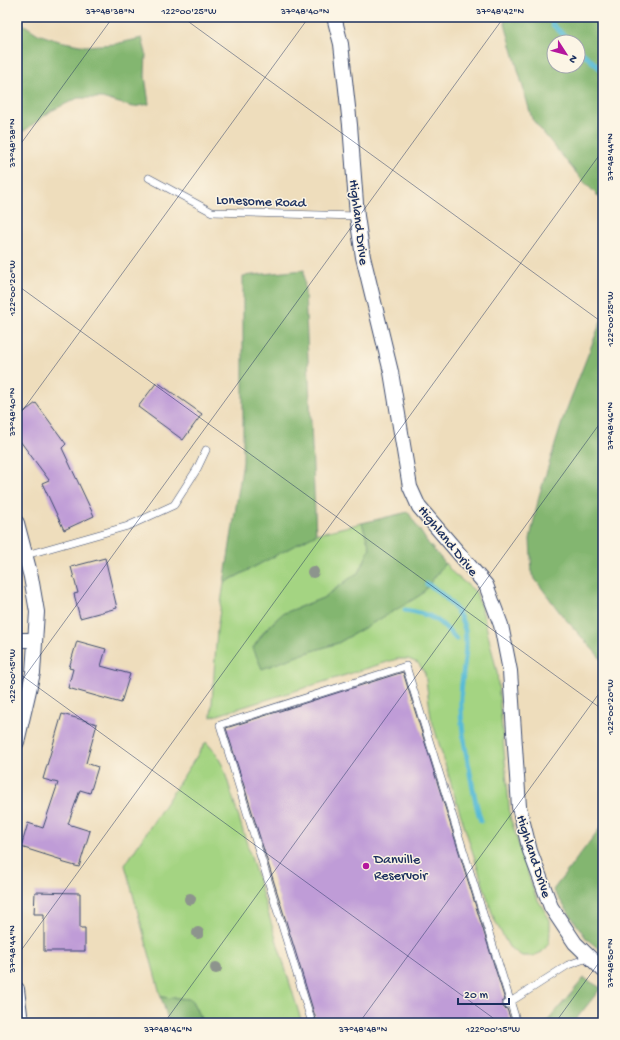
<svg xmlns="http://www.w3.org/2000/svg" width="620" height="1040" font-family="'Gochi Hand',sans-serif">
  <style>
    .green { fill: #a4d482; stroke: #608270 }
    .forest { fill: #83b670; stroke: #4f7267; fill-rule: evenodd }
    .lines { fill: none; stroke-linecap: round; stroke-linejoin: round }
    .stream { stroke: #58bbd6; stroke-width: 5 }
    .building { fill: #bf9cd7 }
    .service-casing { stroke: #3b496c; stroke-width: 8 }
    .minor-casing { stroke: #3b496c; stroke-width: 16 }
    .service { stroke: #fff; stroke-width: 7 }
    .minor { stroke: #fff; stroke-width: 14 }
    .tree { fill: #8d948d }
    .ticks { fill: none; stroke: #1b2f5e; stroke-width: 1; stroke-opacity: 0.45 }
    .poi-dot { fill: #b5179e; stroke: #fcf5e5; stroke-width: 1.5 }
    .labels { text-anchor: middle; stroke-width: 3; stroke-linejoin: round; paint-order: stroke }
    .street-label { font-size: 14px; fill: #1b2f5e; stroke: #fcf5e5 }
    .poi-label { font-size: 14px; fill: #1b2f5e; stroke: #fcf5e5; text-anchor: start }
    .neatline { fill: none; stroke: #1b2f5e; stroke-width: 1.5 }
    .ticks-label { font-size: 10px; text-anchor: middle; fill: #1b2f5e }
  </style>
  <rect width="100%" height="100%" fill="#fcf5e5"/>
  <filter id="ink" filterUnits="userSpaceOnUse"><feTurbulence type="fractalNoise" baseFrequency=".025" numOctaves="2"/><feDisplacementMap in="SourceGraphic" scale="8" xChannelSelector="R" yChannelSelector="G"/><feConvolveMatrix kernelMatrix="1 2 1 2 8 2 1 2 1" color-interpolation-filters="sRGB"/></filter>
  <filter id="wash" filterUnits="userSpaceOnUse"><feTurbulence type="fractalNoise" baseFrequency=".012" numOctaves="4" result="noise"/><feDisplacementMap in="SourceGraphic" scale="16" xChannelSelector="R" yChannelSelector="G"/><feGaussianBlur stdDeviation="0.9" result="paint"/><feColorMatrix in="noise" values="0 0 0 0 0 0 0 0 0 0 0 0 0 0 0 0 0 1.4 0 .05"/><feComposite in="paint" operator="in"/></filter>
  <g filter="url(#wash)">
    <rect width="100%" height="100%" fill="#eeddbc"/>
    <g class="green">
      <polygon points="362,523 370,548 360,571 323,598 282,614 265,630 253,648 303,654 338,643 422,594 445,563 453,573 476,592 484,617 497,672 510,817 535,895 550,920 550,931 549,943 542,952 533,956 522,956 509,947 494,919 455,797 431,717 425,673 418,663 408,659 397,659 211,717 217,630 224,583 316,534"/>
      <polygon points="206,742 215,752 223,766 302,1023 203,1023 191,999 161,997 125,865"/>
    </g>
    <g class="forest">
      <path d="M503 17H603V201L582 180 532 119ZM554 42H578V66H554Z"/>
      <polygon points="17,20 38,34 59,41 85,46 115,44 142,38 146,53 145,76 149,104 133,107 102,98 78,98 51,111 24,131 17,130"/>
      <polygon points="304,270 316,534 224,583 243,462 243,276"/>
      <polygon points="603,316 603,661 561,614 532,575 530,539 539,496 564,416"/>
      <polygon points="408,512 428,543 445,563 422,594 406,604 338,643 303,654 262,669 253,648 265,631 282,614 323,598 360,571 370,548 362,523"/>
      <polygon points="603,824 603,953 586,938 553,890"/>
      <polygon points="584,978 601,988 573,1023 546,1023"/>
      <polygon points="161,997 191,999 203,1023 169,1023"/>
    </g>
    <g class="lines">
      <g class="stream">
        <polyline points="550,17 553,25 571,42"/>
        <polyline points="578,49 603,71"/>
        <path d="M427 584C444 593 461 611 465 630 469 649 461 677 461 697 460 721 464 744 469 767 472 785 475 803 481 821"/>
        <path d="M405 610C431 614 439 619 456 639"/>
      </g>
    </g>
    <g id="blocks">
      <g class="building">
        <polygon points="157,382 202,414 183,440 138,407"/>
        <polygon points="36,403 66,444 62,448 94,516 64,530 42,483 49,480 17,437 17,417"/>
        <polygon points="105,558 117,608 80,618 74,594 78,593 71,567"/>
        <polygon points="77,641 106,649 101,666 130,674 121,703 68,688 73,669 69,668"/>
        <polygon points="403,672 505,1000 502,1002 502,1005 504,1008 507,1009 512,1023 317,1023 294,947 226,728"/>
        <polygon points="62,714 97,724 86,763 98,767 90,793 80,790 68,824 90,831 79,867 61,862 62,860 21,847 28,823 43,828 58,783 43,779"/>
        <polygon points="35,892 80,893 80,928 85,928 85,951 44,951 44,914 34,914"/>
      </g>
    </g>
  </g>
  <g filter="url(#ink)">
    <use href="#blocks" fill-opacity="0" stroke="#3b496c" stroke-width="1"/>
    <g class="lines">
      <g class="service-casing">
        <g id="service">
          <polyline points="149,178 212,212 357,216"/>
          <polyline points="26,555 128,526 174,505 197,469 206,450"/>
          <polyline points="507,1004 568,965 590,957"/>
          <polyline points="312,1023 220,725 406,666 517,1023"/>
        </g>
      </g>
      <g class="minor-casing">
        <g id="minor">
          <polyline points="334,17 341,44 350,125 357,216 363,257 391,372 410,487 419,507 486,585 501,625 510,671 519,807 530,851 551,907 575,943 603,970"/>
          <polyline points="17,523 31,577 37,612 33,673 17,742"/>
          <polyline points="17,640 35,640"/>
          <polyline points="17,989 21,1023"/>
        </g>
      </g>
      <use href="#service" class="service"/>
      <use href="#minor" class="minor"/>
    </g>
    <g class="tree">
      <circle cx="313" cy="572" r="6"/>
      <circle cx="190" cy="899" r="6"/>
      <circle cx="198" cy="933" r="6"/>
      <circle cx="216" cy="968" r="6"/>
    </g>
  </g>
  <path class="ticks" d="M182 17 603 323M17 149 113 17M17 285 603 710M17 418 309 17M17 672 500 1023M17 687 504 17M17 956 603 150M164 1023 603 419M359 1023 603 688M555 1023 603 957"/>
  <circle class="poi-dot" cx="366" cy="866" r="4"/>
  <g class="labels">
    <g class="street-label">
      <text transform="translate(261 200) rotate(2)" y="5">Lonesome Road</text>
      <text transform="translate(360 222) rotate(83)" y="5">Highland Drive</text>
      <text transform="translate(449 540) rotate(51)" y="5">Highland Drive</text>
      <text transform="translate(535 856) rotate(72)" y="5">Highland Drive</text>
    </g>
    <g class="poi-label">
      <text x="374" y="863">Danville<tspan x="374" dy="16">Reservoir</tspan></text>
    </g>
  </g>
  <rect width="620" height="1040" fill="none" stroke="#fcf5e5" stroke-width="44"/>
  <g transform="translate(566 54) rotate(126)"><circle r="19" fill="#fcf5e5" stroke="#a2a6af"/>
  <path d="M0-3L7 15L0 10L-7 15Z" fill="#b5179e"/>
  <text y="-6" font-size="11" font-weight="bold" text-anchor="middle" fill="#1b2f5e">N</text>
  </g>
  <path d="M458 998v6h51v-6" fill="none" stroke="#1b2f5e" stroke-width="2"/>
  <text x="464" y="998" font-size="12" fill="#1b2f5e" stroke="#fcf5e5" stroke-width="3" paint-order="stroke">20 m</text>
  <rect x="22" y="22" width="576" height="996" class="neatline"/>
  <g class="ticks-label">
    <text x="110" y="14">37°48'38"N</text>
    <text x="189" y="14">122°00'25"W</text>
    <text x="305" y="14">37°48'40"N</text>
    <text x="500" y="14">37°48'42"N</text>
    <text transform="translate(11 143) rotate(-90)" y="4">37°48'38"N</text>
    <text transform="translate(609 157) rotate(-90)" y="4">37°48'44"N</text>
    <text transform="translate(11 288) rotate(-90)" y="4">122°00'20"W</text>
    <text transform="translate(609 319) rotate(-90)" y="4">122°00'25"W</text>
    <text transform="translate(11 412) rotate(-90)" y="4">37°48'40"N</text>
    <text transform="translate(609 426) rotate(-90)" y="4">37°48'46"N</text>
    <text transform="translate(11 676) rotate(-90)" y="4">122°00'15"W</text>
    <text transform="translate(609 707) rotate(-90)" y="4">122°00'20"W</text>
    <text transform="translate(11 949) rotate(-90)" y="4">37°48'44"N</text>
    <text transform="translate(609 963) rotate(-90)" y="4">37°48'50"N</text>
    <text x="168" y="1032">37°48'46"N</text>
    <text x="363" y="1032">37°48'48"N</text>
    <text x="493" y="1032">122°00'15"W</text>
  </g>
</svg>
